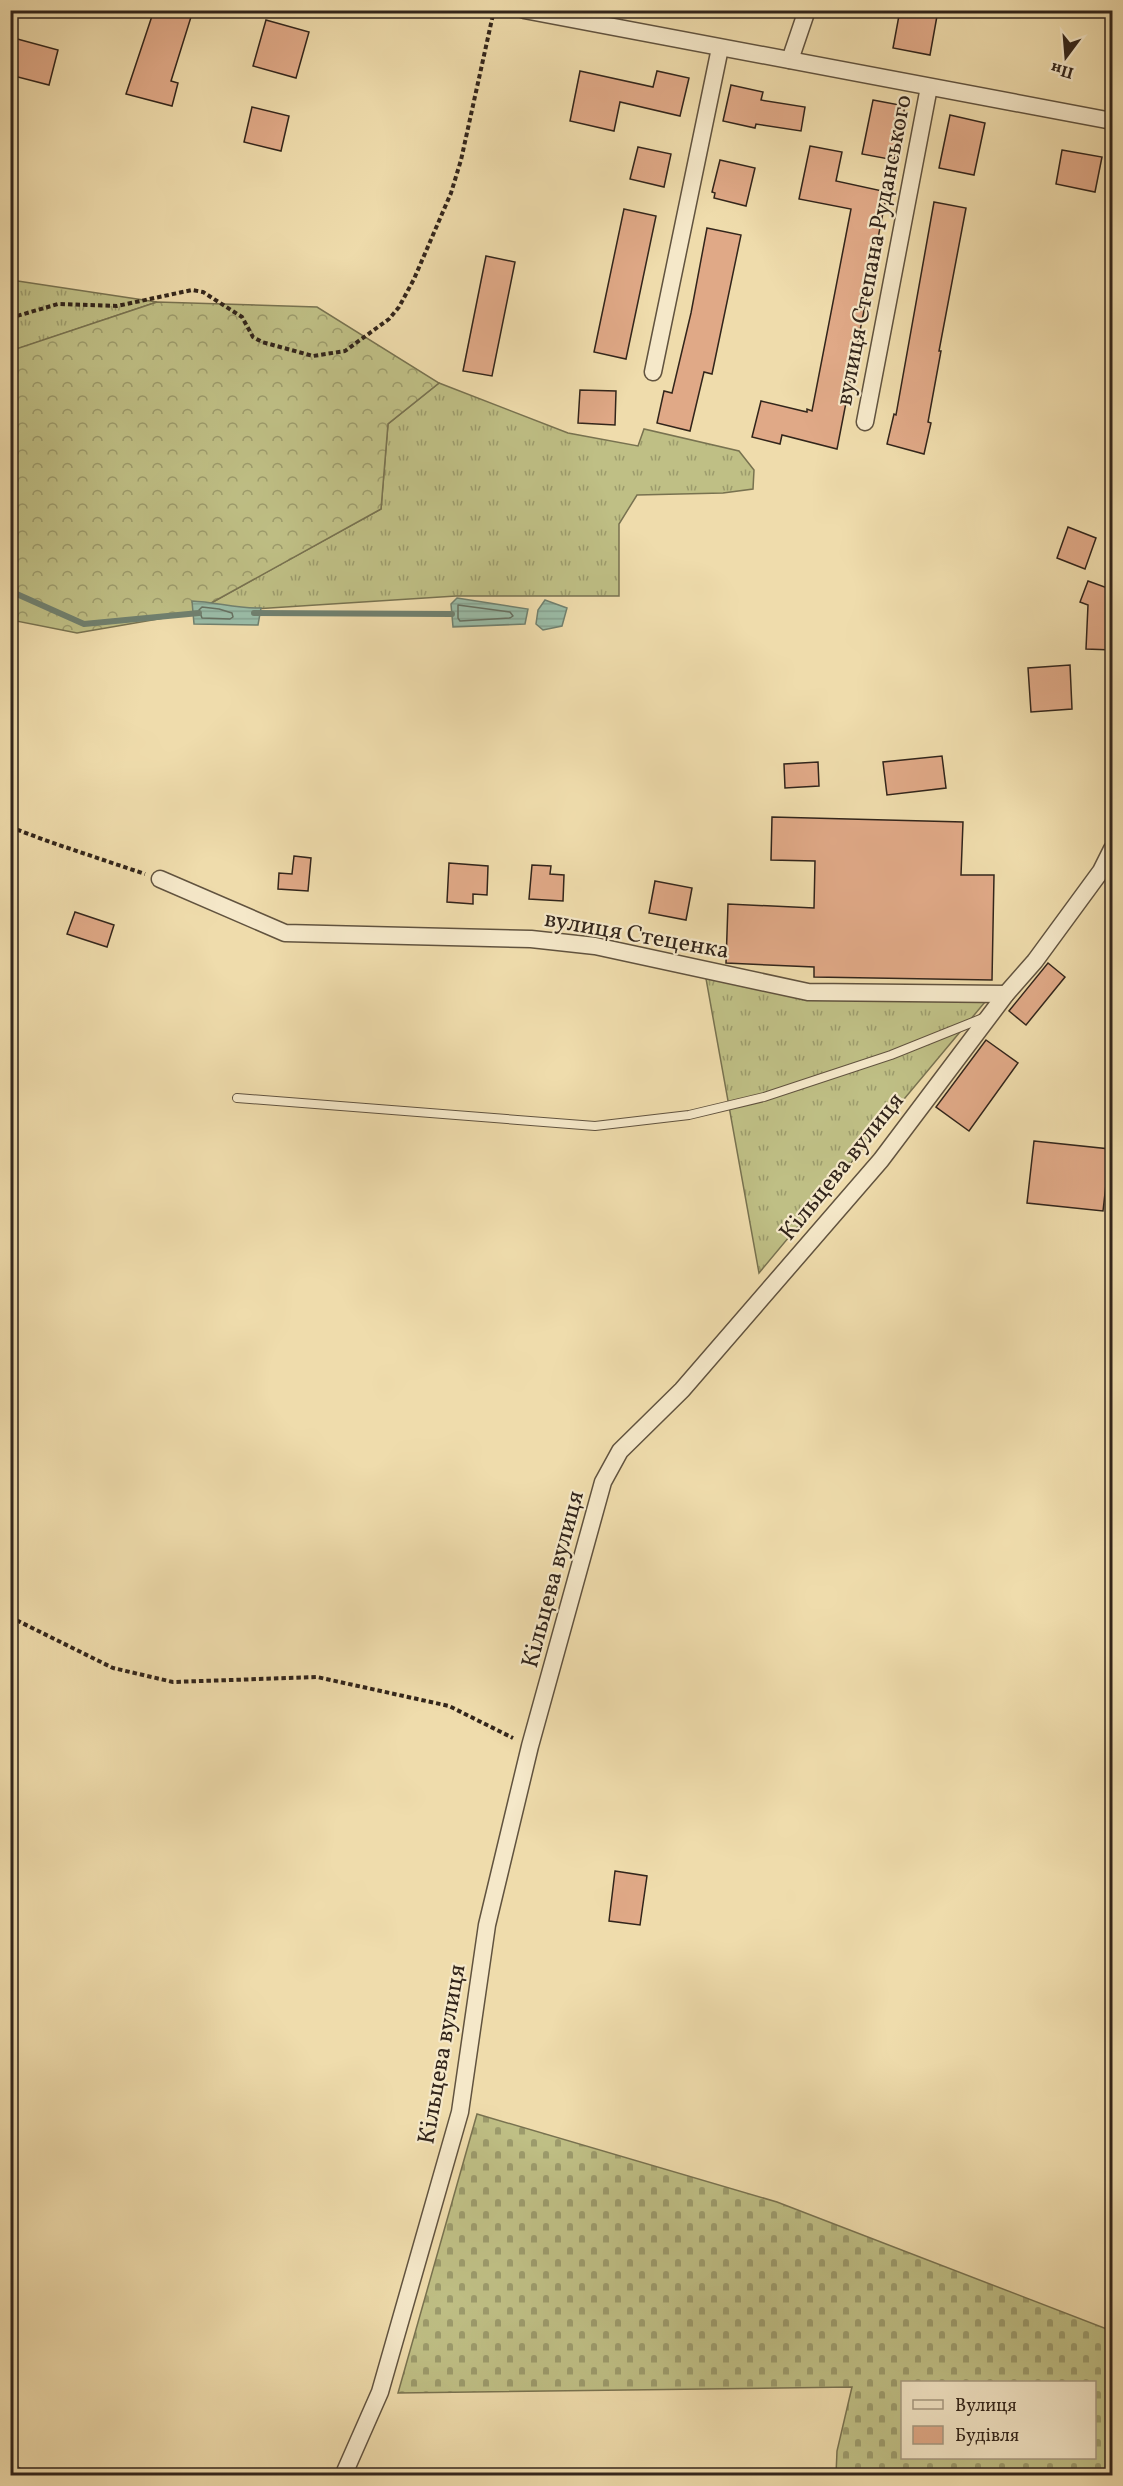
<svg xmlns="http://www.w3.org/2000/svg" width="1123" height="2486" font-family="Vollkorn,serif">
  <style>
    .grass { fill: url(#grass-tufts); stroke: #787250; stroke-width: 1.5 }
    .forest { fill: url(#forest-crowns); stroke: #787250; stroke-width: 1.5 }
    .cemetery { fill: url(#cemetery-stones); stroke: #787250; stroke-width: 1.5; fill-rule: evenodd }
    .water { fill: url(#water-rules); stroke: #70806f; stroke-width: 1.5 }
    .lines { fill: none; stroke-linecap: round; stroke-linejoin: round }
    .shore { stroke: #667061; stroke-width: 1.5 }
    .stream { stroke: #70806f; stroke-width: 6 }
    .building { fill: #e0a987; stroke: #32251b; stroke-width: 1.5 }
    .service-casing { stroke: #61533f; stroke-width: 10 }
    .minor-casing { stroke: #61533f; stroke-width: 19 }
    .path { stroke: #32251b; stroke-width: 4; stroke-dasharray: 4.5 3; stroke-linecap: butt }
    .service { stroke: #f5e8c9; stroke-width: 8 }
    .minor { stroke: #f5e8c9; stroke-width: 16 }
    .labels { text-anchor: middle; stroke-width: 4.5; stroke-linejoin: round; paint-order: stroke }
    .street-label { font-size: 24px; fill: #32251b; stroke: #f5e8c9 }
  </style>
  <defs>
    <pattern id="grass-tufts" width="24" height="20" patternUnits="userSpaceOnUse" patternTransform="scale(1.5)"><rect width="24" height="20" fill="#bfbf85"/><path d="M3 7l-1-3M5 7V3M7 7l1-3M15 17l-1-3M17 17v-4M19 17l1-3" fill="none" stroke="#9c9b6c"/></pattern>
    <pattern id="forest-crowns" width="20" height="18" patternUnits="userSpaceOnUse" patternTransform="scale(1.5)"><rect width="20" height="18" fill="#bfbf85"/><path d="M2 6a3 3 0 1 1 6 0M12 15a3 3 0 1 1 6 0" fill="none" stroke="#9c9b6c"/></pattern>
    <pattern id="cemetery-stones" width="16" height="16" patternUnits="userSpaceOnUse" patternTransform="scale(1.5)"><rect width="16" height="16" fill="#bfbf85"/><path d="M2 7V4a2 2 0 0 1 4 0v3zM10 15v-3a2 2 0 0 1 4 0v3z" fill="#9c9b6c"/></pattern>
    <pattern id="water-rules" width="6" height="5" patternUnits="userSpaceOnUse" patternTransform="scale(1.5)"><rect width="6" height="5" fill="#9abca7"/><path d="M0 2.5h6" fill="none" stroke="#85a18f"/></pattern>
  </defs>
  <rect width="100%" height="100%" fill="#efdcac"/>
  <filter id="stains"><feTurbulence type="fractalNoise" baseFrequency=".00333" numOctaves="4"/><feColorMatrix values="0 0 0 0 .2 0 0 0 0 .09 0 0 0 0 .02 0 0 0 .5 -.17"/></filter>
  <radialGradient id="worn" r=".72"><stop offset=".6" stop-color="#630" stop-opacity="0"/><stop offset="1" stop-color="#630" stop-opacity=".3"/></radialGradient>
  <g class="grass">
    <polygon points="11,280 157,302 11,351"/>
    <polygon points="439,383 568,433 638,446 644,429 739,451 754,470 753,489 723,493 637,495 619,524 619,596 456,596 193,613 381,509 388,424"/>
    <polygon points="703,962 808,987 995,990 759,1273"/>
  </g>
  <polygon class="forest" points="157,302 317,307 439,383 388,424 381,509 193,613 77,633 11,620 10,351"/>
  <path class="cemetery" d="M477 2114 777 2202 1112 2331V2475H836L837 2451 852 2387 398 2393ZM902 2382H1094V2458H902Z"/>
  <g class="water">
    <polygon points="457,598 528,609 525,624 453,627 451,604"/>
    <polygon points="545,600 567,608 562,626 543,630 536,624 538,610"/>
    <path d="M192 601C216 602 238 609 261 608L258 625 194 624Z"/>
  </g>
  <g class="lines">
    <g class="shore">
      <polygon points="458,605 510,612 513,616 510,618 460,621 458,618"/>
      <polygon points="202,607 219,609 232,613 233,617 230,619 202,618 199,610"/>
    </g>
    <g class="stream">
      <polyline points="10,591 84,624 199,613"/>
      <polyline points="254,613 452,614"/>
    </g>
  </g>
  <g class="building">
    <polygon points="154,10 171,10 191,17 171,81 178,83 172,106 126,94"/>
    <polygon points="900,10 937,16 930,55 893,48"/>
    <polygon points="266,20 309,32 296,78 253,66"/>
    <polygon points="10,37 58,50 49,85 10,75"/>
    <polygon points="580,71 653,87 657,71 689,78 680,116 620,102 614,131 570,121"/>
    <polygon points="731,85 763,92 761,100 805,107 801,131 756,124 755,128 723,121"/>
    <polygon points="873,100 905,106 894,160 862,154"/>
    <polygon points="252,107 289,116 281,151 244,142"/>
    <polygon points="950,115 985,123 974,175 939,168"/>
    <polygon points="810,146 842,152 836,181 887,192 837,449 782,435 780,444 752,437 761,401 807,412 807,409 812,411 851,209 799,199"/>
    <polygon points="638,147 671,154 664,187 630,179"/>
    <polygon points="1062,150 1102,157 1095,192 1056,184"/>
    <polygon points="720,160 755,168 746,206 714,198 715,193 712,192"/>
    <polygon points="934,202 966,208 939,351 941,351 928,422 931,423 924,454 887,444 894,414 896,415"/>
    <polygon points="624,209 656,216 626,359 594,352"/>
    <polygon points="707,228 741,235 712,374 704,372 690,431 657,423 664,391 672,393 691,313"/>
    <polygon points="486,256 515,262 492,376 463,371"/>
    <polygon points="580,390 616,391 615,425 578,423"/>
    <polygon points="1068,527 1096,538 1085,569 1057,558"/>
    <polygon points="1088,581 1113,590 1113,650 1086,649 1088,605 1080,602"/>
    <polygon points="1070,665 1072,709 1031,712 1028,668"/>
    <polygon points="942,756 946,788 887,795 883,762"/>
    <polygon points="818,762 819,786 785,788 784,764"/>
    <polygon points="772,817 963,822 961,875 994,875 992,980 814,977 814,967 726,963 728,904 814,908 815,861 771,860"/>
    <polygon points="294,856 311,858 308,891 278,889 279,873 292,874"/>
    <polygon points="449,863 488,866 487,895 473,894 473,904 447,902"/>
    <polygon points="532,865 551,866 550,874 564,875 563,901 529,899"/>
    <polygon points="655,881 692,888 686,920 649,913"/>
    <polygon points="75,912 114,925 107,947 67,934"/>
    <polygon points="1048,963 1065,977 1026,1025 1009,1011"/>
    <polygon points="986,1040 1018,1063 969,1131 936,1107"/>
    <polygon points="1034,1141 1110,1149 1103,1211 1027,1203"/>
    <polygon points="615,1871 647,1876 640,1925 609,1921"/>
  </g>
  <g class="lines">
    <g class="service-casing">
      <g id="service">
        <polyline points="237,1098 595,1126 689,1115 764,1097 891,1055 983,1018"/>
        <polyline points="10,2467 24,2476"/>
      </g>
    </g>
    <g class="minor-casing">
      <g id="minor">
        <polyline points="524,10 1112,121"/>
        <polyline points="790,60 807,10"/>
        <polyline points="653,372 720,48"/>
        <polyline points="865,422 929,87"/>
        <polyline points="160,879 285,933 531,939 595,946 808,992 1006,994"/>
        <polyline points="343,2476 380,2392 460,2112 487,1925 530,1746 603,1482 620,1451 682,1390 881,1160 1006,994 1035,961 1101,871 1112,849"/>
      </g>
    </g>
    <g class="path">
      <polyline points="10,318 58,304 117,306 192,290 203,292 242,317 253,337 262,342 313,356 345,351 389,319 399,307 414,279 451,193 461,160 494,10"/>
      <polyline points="10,827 50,842 145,874"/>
      <polyline points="10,1617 113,1668 173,1682 317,1677 449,1706 513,1738"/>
    </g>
    <use href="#service" class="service"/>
    <use href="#minor" class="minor"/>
  </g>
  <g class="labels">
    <g class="street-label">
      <text transform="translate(873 250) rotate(-79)" y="8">вулиця Степана Руданського</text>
      <text transform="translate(637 934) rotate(10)" y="8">вулиця Стеценка</text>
      <text transform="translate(841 1166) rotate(-51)" y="8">Кільцева вулиця</text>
      <text transform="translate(552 1579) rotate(-75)" y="8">Кільцева вулиця</text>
      <text transform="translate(441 2054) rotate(-80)" y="8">Кільцева вулиця</text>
    </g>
  </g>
  <rect width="1123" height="2486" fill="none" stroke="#efdcac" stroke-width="36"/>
  <rect x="12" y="12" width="1099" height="2462" fill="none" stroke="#32251b" stroke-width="3"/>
  <rect x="18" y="18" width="1087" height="2450" fill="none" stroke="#32251b" stroke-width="1.5"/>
  <rect x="901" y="2381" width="195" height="78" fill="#f5e8c9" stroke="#a79a83" stroke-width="1.5"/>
  <rect x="913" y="2400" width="30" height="9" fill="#f5e8c9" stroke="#a79a83" stroke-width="1.5"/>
  <text x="955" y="2411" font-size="18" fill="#32251b">Вулиця</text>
  <rect x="913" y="2426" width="30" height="18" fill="#e0a987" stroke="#a79a83" stroke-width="1.5"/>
  <text x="955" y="2441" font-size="18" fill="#32251b">Будівля</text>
  <g transform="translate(1066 57) rotate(196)" stroke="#f5e8c9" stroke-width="4.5" paint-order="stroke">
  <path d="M0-4.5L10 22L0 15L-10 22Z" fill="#32251b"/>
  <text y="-9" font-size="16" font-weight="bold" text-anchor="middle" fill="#32251b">Пн</text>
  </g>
  <rect width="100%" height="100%" filter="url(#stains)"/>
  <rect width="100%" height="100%" fill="url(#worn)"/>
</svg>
